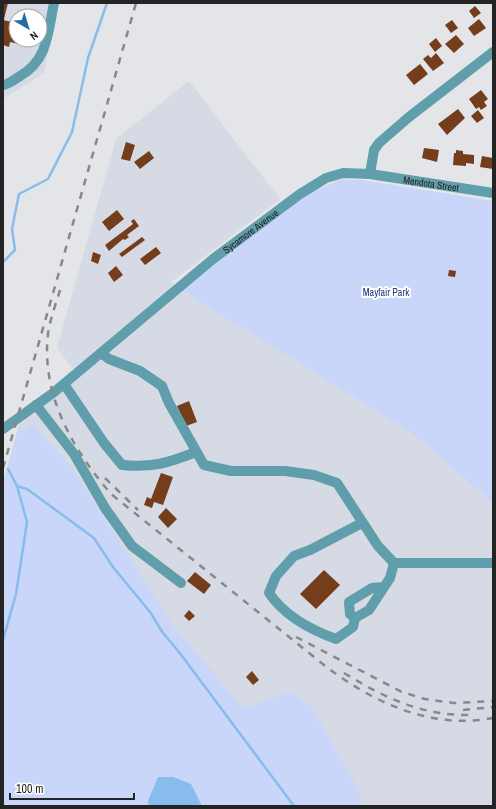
<svg xmlns="http://www.w3.org/2000/svg" width="496" height="809" font-family="'Archivo Narrow',sans-serif">
  <style>
    .built { fill: #d6dae4; fill-rule: evenodd }
    .green { fill: #c9d6f9 }
    .water { fill: #87bced }
    .lines { fill: none; stroke-linecap: round; stroke-linejoin: round }
    .stream { stroke: #87bced; stroke-width: 2.5 }
    .building { fill: #743d1b }
    .minor { stroke: #609eac; stroke-width: 10 }
    .rail { stroke: #88888a; stroke-width: 2.5; stroke-dasharray: 7 7; stroke-linecap: butt }
    .labels { text-anchor: middle; stroke-width: 4; stroke-linejoin: round; paint-order: stroke }
    .street-label { font-size: 10px; fill: #242425; stroke: #fff }
    .park-label { font-size: 10px; fill: #273a80; stroke: #fff }
  </style>
  <rect width="100%" height="100%" fill="#e4e5e8"/>
  <g class="built">
    <path d="M3 3H58L44 73 3 99ZM16 16H40V40H16Z"/>
    <polygon points="189,81 280,199 171,282 179,289 410,432 493,503 493,806 304,806 19,425 79,377 57,348 116,139"/>
  </g>
  <g class="green">
    <polygon points="340,180 362,180 493,201 493,503 410,432 179,289 296,202 313,191"/>
    <polygon points="32,424 71,466 174,627 244,708 289,692 311,706 360,792 360,806 3,806 3,482 19,425 23,431"/>
  </g>
  <polygon class="water" points="158,777 173,777 191,784 202,806 149,806 148,801"/>
  <g class="lines">
    <g class="stream">
      <polyline points="3,262 15,250 12,229 19,194 48,179 72,132 88,58 107,3"/>
      <polyline points="17,486 27,489 94,538 113,567 150,612 163,633 179,652 294,806"/>
      <polyline points="3,640 16,594 27,522 17,486 8,469"/>
    </g>
  </g>
  <g class="building">
    <polygon points="3,3 8,3 4,19 3,19"/>
    <polygon points="475,6 481,13 474,18 469,11"/>
    <polygon points="479,19 486,28 474,36 468,28"/>
    <polygon points="3,20 16,23 16,40 34,40 32,47 10,42 9,47 3,45"/>
    <polygon points="452,20 458,28 451,33 445,25"/>
    <polygon points="456,35 464,44 454,53 445,44"/>
    <polygon points="436,38 442,46 435,52 429,44"/>
    <polygon points="436,53 444,63 433,71 423,59 428,55 431,58"/>
    <polygon points="420,64 428,74 414,85 406,75"/>
    <polygon points="481,90 488,99 484,102 487,106 481,110 479,107 476,109 469,99"/>
    <polygon points="458,109 465,118 447,135 438,124"/>
    <polygon points="478,110 484,118 477,123 471,116"/>
    <polygon points="126,142 135,145 130,161 121,159"/>
    <polygon points="424,148 439,150 437,162 422,158"/>
    <polygon points="456,150 463,151 463,154 474,155 474,164 466,163 466,166 453,165 454,153 456,153"/>
    <polygon points="149,151 154,158 140,169 134,162"/>
    <polygon points="482,156 493,158 493,169 480,167"/>
    <polygon points="117,210 124,219 109,231 102,222"/>
    <polygon points="134,219 139,226 127,235 129,237 125,240 123,239 109,251 105,245 133,224 131,221"/>
    <polygon points="142,237 145,240 122,257 119,254"/>
    <polygon points="156,247 161,253 145,265 140,259"/>
    <polygon points="93,252 101,255 98,264 91,261"/>
    <polygon points="116,266 123,275 114,282 108,273"/>
    <polygon points="449,270 456,271 455,277 448,276"/>
    <polygon points="189,401 197,422 186,426 177,406"/>
    <polygon points="161,473 173,477 163,505 154,502 152,508 144,505 147,497 151,499"/>
    <polygon points="166,508 177,519 168,528 158,517"/>
    <polygon points="324,570 340,585 316,609 300,594"/>
    <polygon points="195,572 211,585 204,594 187,581"/>
    <polygon points="189,610 195,616 189,621 184,616"/>
    <polygon points="252,671 259,680 253,685 246,677"/>
  </g>
  <g class="lines">
    <g class="minor">
      <path d="M3 85C9 84 14 80 20 76 48 60 48 32 54 3"/>
      <polyline points="370,174 374,150 379,143 409,117 493,52"/>
      <polyline points="101,353 109,359 140,371 162,386 169,403 204,465 231,471 285,471 314,475 337,483 378,546 394,563 493,563"/>
      <path d="M64 384 104 443 122 465C152 468 168 463 196 452"/>
      <polyline points="36,405 74,454 105,508 132,546 181,583"/>
      <path id="s1" d="M3 429 53 393 213 259 300 194 326 178 343 173 370 174 493 193"/>
      <polyline points="384,587 372,588 349,602 350,614 355,618 369,610 390,578 394,563"/>
      <path d="M355 618 353 627 336 639C311 630 284 615 269 593L276 576 294 556 310 550 362 523"/>
    </g>
    <g class="rail">
      <path d="M60 290C56 304 50 319 48 334 41 395 73 450 111 494L324 665C372 702 431 730 493 718"/>
      <polyline points="3,468 136,3"/>
      <polyline points="105,478 138,510"/>
      <polyline points="296,637 402,692 425,699 454,703 493,701"/>
      <path d="M344 673C385 698 422 716 471 715"/>
      <polyline points="463,710 493,707"/>
    </g>
  </g>
  <g class="labels">
    <g class="street-label">
      <text dy="4" stroke="none"><textPath href="#s1" startOffset="516">Mendota Street</textPath></text>
      <text dy="4" stroke="none"><textPath href="#s1" startOffset="317">Sycamore Avenue</textPath></text>
    </g>
    <g class="park-label">
      <text x="386" y="296">Mayfair Park</text>
    </g>
  </g>
  <rect width="496" height="809" fill="none" stroke="#242425" stroke-width="8"/>
  <g transform="translate(28 28) rotate(142)"><circle r="19" fill="#ffffff" stroke="#a7a7a8"/>
  <path d="M0-3L7 15L0 10L-7 15Z" fill="#236da0"/>
  <text y="-6" font-size="11" font-weight="bold" text-anchor="middle" fill="#242425">N</text>
  </g>
  <path d="M10 793v6h124v-6" fill="none" stroke="#242425" stroke-width="2"/>
  <text x="16" y="793" font-size="12" fill="#242425" stroke="#ffffff" stroke-width="3" paint-order="stroke">100 m</text>
</svg>
